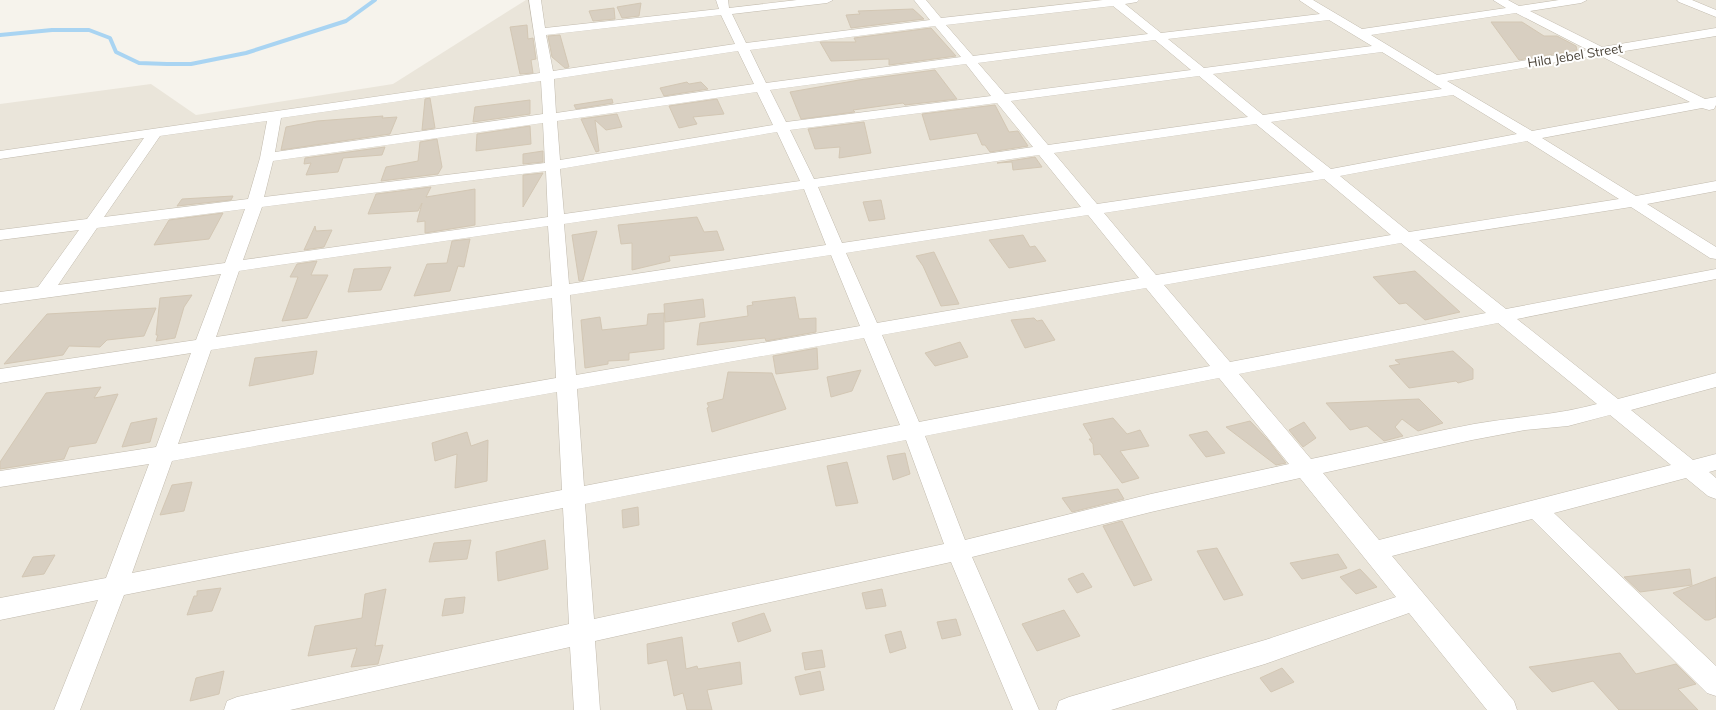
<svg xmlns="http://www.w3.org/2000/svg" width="1716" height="710" font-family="Mulish,sans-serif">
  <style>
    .residential { fill: #eae5da }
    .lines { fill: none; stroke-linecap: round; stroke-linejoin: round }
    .stream { stroke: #a9d4f2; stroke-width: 4 }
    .building { fill: #d8cfc1; stroke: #d3c7b4 }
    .minor-casing { stroke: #c2bbae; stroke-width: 1 }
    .minor { fill: #fff; fill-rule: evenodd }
    .labels { text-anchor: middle; stroke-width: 4; stroke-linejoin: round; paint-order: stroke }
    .far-street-label { font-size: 13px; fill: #4b4439; stroke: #fff }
  </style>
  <rect width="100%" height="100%" fill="#f6f3ec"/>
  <polygon class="residential" points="526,0 1716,0 1716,710 0,710 0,104 151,84 196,115 393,84"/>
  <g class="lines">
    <polyline class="stream" points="0,35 52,30 89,30 110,38 116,52 139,63 167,64 191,64 246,53 346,21 375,0"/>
  </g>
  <g class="building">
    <polygon points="641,3 639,16 622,18 617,7"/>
    <polygon points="614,8 615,19 593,21 589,11"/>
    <polygon points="913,9 924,19 851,28 846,15 860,14 858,11"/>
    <polygon points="1491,22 1522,22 1544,36 1557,36 1576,46 1577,50 1519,60"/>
    <polygon points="527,25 528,39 533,38 536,59 531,60 533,73 520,74 510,27"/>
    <polygon points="931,28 956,56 889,65 889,59 831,61 820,42 856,42 854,38"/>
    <polygon points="560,35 569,67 565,68 552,57 548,36"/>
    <polygon points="935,70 957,99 905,105 903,103 853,110 855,112 801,119 790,92 859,80"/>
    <polygon points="687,82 689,84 701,82 708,89 664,96 660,88"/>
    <polygon points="430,98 435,128 422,130 425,99"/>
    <polygon points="612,99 613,103 576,109 574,105"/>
    <polygon points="717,99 724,114 693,117 697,124 679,128 669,106"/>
    <polygon points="530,100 530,114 473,122 475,107"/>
    <polygon points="995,105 1009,132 1018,131 1028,146 990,152 985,145 982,145 977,133 930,140 922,114"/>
    <polygon points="617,114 622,127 606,130 595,120 599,151 596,152 581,119"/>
    <polygon points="383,116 382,118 397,117 390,134 281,150 286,127 317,121"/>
    <polygon points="864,122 871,153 839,158 840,147 815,149 808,129"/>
    <polygon points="530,126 531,144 476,151 477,134"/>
    <polygon points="437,139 442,167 438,174 381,181 386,167 418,161 420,142"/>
    <polygon points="385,147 382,155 343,158 338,172 306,175 311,163 304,164 305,158"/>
    <polygon points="543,151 543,162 523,164 523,154"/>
    <polygon points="1035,157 1042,167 1013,170 1012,162 997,163"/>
    <polygon points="543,173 523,207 523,175"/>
    <polygon points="431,187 426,197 475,189 475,225 425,233 425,221 417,222 422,203 418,211 368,214 376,194"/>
    <polygon points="233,196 231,200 177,206 182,199"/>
    <polygon points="881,200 885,219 869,221 863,202"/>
    <polygon points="223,213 209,239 154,245 169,220"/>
    <polygon points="697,217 704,232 717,231 724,250 669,256 670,261 632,270 632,243 621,244 618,225"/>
    <polygon points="315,226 316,231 332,230 324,247 304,250"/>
    <polygon points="597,231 583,280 579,281 572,235"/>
    <polygon points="1023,235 1030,247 1035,246 1046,261 1009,268 989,240"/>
    <polygon points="470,239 464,267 458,266 450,291 414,296 427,264 447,263 452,241"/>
    <polygon points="934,252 959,304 941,306 923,266 916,256"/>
    <polygon points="317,261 311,275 328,275 307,318 282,321 298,277 290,277 297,264"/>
    <polygon points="391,267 381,290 348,292 354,269"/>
    <polygon points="1415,271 1460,312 1425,320 1406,303 1399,304 1373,277"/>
    <polygon points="192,295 184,307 175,338 156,341 158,335 156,335 160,298"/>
    <polygon points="795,297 799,319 816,318 816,332 766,341 765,338 697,345 700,323 748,316 747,306 753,305 752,302"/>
    <polygon points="703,299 705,317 665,322 664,304"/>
    <polygon points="156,308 144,336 107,340 100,347 69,346 63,355 4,364 47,314"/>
    <polygon points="664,313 664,349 629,353 629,360 608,361 608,364 585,368 581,320 600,317 602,330 647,325 648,314"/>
    <polygon points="1034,318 1037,321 1042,320 1055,340 1025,348 1011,320"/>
    <polygon points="960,342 968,357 935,366 925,353"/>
    <polygon points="817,348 818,369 776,374 773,356"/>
    <polygon points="317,351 313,374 249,386 255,358"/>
    <polygon points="1453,351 1473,369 1473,379 1458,383 1456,381 1409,388 1389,366 1400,364 1395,360"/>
    <polygon points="861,370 852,391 831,397 827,377"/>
    <polygon points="728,372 772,373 786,409 712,432 707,408 709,407 707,403 723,399"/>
    <polygon points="101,387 94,398 118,394 96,443 69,447 64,459 0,469 0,462 46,393"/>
    <polygon points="1419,399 1443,423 1418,431 1402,419 1395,427 1403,436 1384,441 1367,426 1350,430 1326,403"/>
    <polygon points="157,418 150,442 122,447 131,423"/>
    <polygon points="1113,418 1127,434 1140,430 1149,446 1120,451 1139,478 1122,483 1100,454 1094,455 1093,444 1089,439 1092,439 1083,424"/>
    <polygon points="1250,421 1268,440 1286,463 1276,465 1226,427"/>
    <polygon points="1304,422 1316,438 1303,447 1289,430"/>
    <polygon points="1207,431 1225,453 1206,457 1189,435"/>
    <polygon points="467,432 471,446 488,440 487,481 455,488 457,454 435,461 432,443"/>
    <polygon points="905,453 910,474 893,480 887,456"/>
    <polygon points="847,462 858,503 836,506 827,466"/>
    <polygon points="192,482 184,511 160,515 172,485"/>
    <polygon points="1118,489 1124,499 1072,512 1062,498"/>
    <polygon points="638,507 639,525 623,528 622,510"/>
    <polygon points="1122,521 1152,580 1134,586 1103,526"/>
    <polygon points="471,540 467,559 429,562 434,543"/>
    <polygon points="545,540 548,569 498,581 496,552"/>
    <polygon points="1217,548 1243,595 1224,600 1197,551"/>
    <polygon points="1338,554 1347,568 1302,579 1290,563"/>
    <polygon points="55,555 44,574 22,577 33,557"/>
    <polygon points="1360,569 1377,587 1356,594 1340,577"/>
    <polygon points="1690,569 1692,585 1640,592 1624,577"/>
    <polygon points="1083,573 1092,587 1077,593 1068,579"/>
    <polygon points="1716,577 1716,617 1709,620 1705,620 1673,593"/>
    <polygon points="221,588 212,611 187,615 194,596 197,596 197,591"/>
    <polygon points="386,589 375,646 383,645 378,664 351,667 357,648 308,656 315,626 362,618 365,594"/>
    <polygon points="882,589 886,606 866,609 862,593"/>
    <polygon points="465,597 463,613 442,616 445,599"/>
    <polygon points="1064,610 1080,636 1037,651 1022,624"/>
    <polygon points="764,613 771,631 738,642 732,623"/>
    <polygon points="956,619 961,635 942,639 937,622"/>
    <polygon points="901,631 906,648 890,653 885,635"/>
    <polygon points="682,637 686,669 697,666 698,669 740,662 742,684 707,690 712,710 687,710 683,693 674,696 667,660 648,664 647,644"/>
    <polygon points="822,650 825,667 805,670 802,653"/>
    <polygon points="1620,653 1636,674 1676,664 1696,684 1678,689 1698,710 1619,710 1593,681 1552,692 1529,667"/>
    <polygon points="1282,668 1294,682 1271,692 1260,678"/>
    <polygon points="224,671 219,694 190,701 196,678"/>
    <polygon points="820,671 824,690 800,695 795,677"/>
  </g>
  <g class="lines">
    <g class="minor-casing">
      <g id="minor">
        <path d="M529 0H541L545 28 719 9 716 0H728L729 8 797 0H833L827 3 732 14 746 43 930 20 914 0H926L941 18 1103 0H1139L1137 2 1125 4 1161 33 1320 14 1299 0H1313L1362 29 1506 8 1493 0H1508L1519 6 1559 0H1587L1581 3 1530 11 1602 47 1716 28V36L1613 53 1705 99 1716 97V105L1714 109 1709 110 1702 108 1542 138 1636 196 1716 181V191L1647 204 1716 247V259L1710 258 1631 207 1419 240 1506 309 1716 269V279L1517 319 1618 399 1716 373V387L1631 410 1693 460 1716 454V470L1709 472 1716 478V499L1708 496 1686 478 1554 513 1716 666V696L1707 693 1532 519 1392 556 1514 701 1517 710H1487L1409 613 1265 664 1111 710H1056L1059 701 1069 697 1265 640 1396 597 1300 478 1151 512 972 557 1039 710H1013L951 562 595 641 600 710H574L570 647 290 710H224L227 701 237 697 569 624 563 508 124 595 80 710H54L98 600 0 620V598L106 578 149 464 0 487V471L156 447 191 353 0 383V369L196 340 221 274 0 304V292L38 287 79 230 0 240V230L87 219 144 138 0 159V151L540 73ZM1113 6 1148 34 973 56 946 25ZM1516 13 1588 50 1437 75 1371 35ZM721 15 735 44 553 71 546 35ZM1329 20 1372 46 1204 68 1168 39ZM935 26 961 57 766 83 750 50ZM1155 40 1191 70 1005 94 978 63ZM738 51 754 84 556 113 554 79ZM1382 52 1442 89 1263 115 1213 74ZM1599 55 1690 102 1532 131 1447 81ZM966 64 991 96 786 122 770 90ZM1199 76 1248 117 1048 145 1011 101ZM541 81 543 114 275 152 281 118ZM757 92 773 125 560 160 557 121ZM1453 95 1517 134 1331 169 1271 122ZM997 103 1033 147 814 179 790 130ZM267 121 260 158 248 199 104 217 160 136ZM543 123 545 163 264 197 273 161ZM1256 124 1314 172 1097 204 1054 153ZM777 132 800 181 564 214 560 169ZM1527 141 1619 199 1409 232 1340 176ZM1039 155 1081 207 842 243 818 187ZM546 171 548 217 243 260 262 207ZM1324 179 1391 235 1156 275 1104 213ZM804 189 826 245 569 284 564 224ZM245 209 225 263 58 285 97 228ZM1088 215 1139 278 877 323 846 253ZM548 226 552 286 216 337 239 271ZM1401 243 1486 313 1230 362 1164 285ZM831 255 860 326 576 375 570 295ZM1146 288 1210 366 919 422 882 335ZM552 298 556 378 178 444 211 350ZM1498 323 1597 404C1557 415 1515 417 1474 424 1420 434 1365 448 1311 459L1239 374ZM864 338 900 425 584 486 577 389ZM1219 378 1289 464 1151 494 965 540 925 436ZM557 392 562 490 132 573 172 461ZM1610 415 1671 465 1379 540 1323 473 1472 440 1525 430 1568 426ZM906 440 944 544 594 619 585 504Z"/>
        <polygon points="1677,0 1692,0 1716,10 1716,17 1679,2"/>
      </g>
    </g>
    <use href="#minor" class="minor"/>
  </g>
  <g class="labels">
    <g class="far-street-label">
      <text transform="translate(1575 55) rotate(-9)" y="5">Hila Jebel Street</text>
    </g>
  </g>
</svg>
